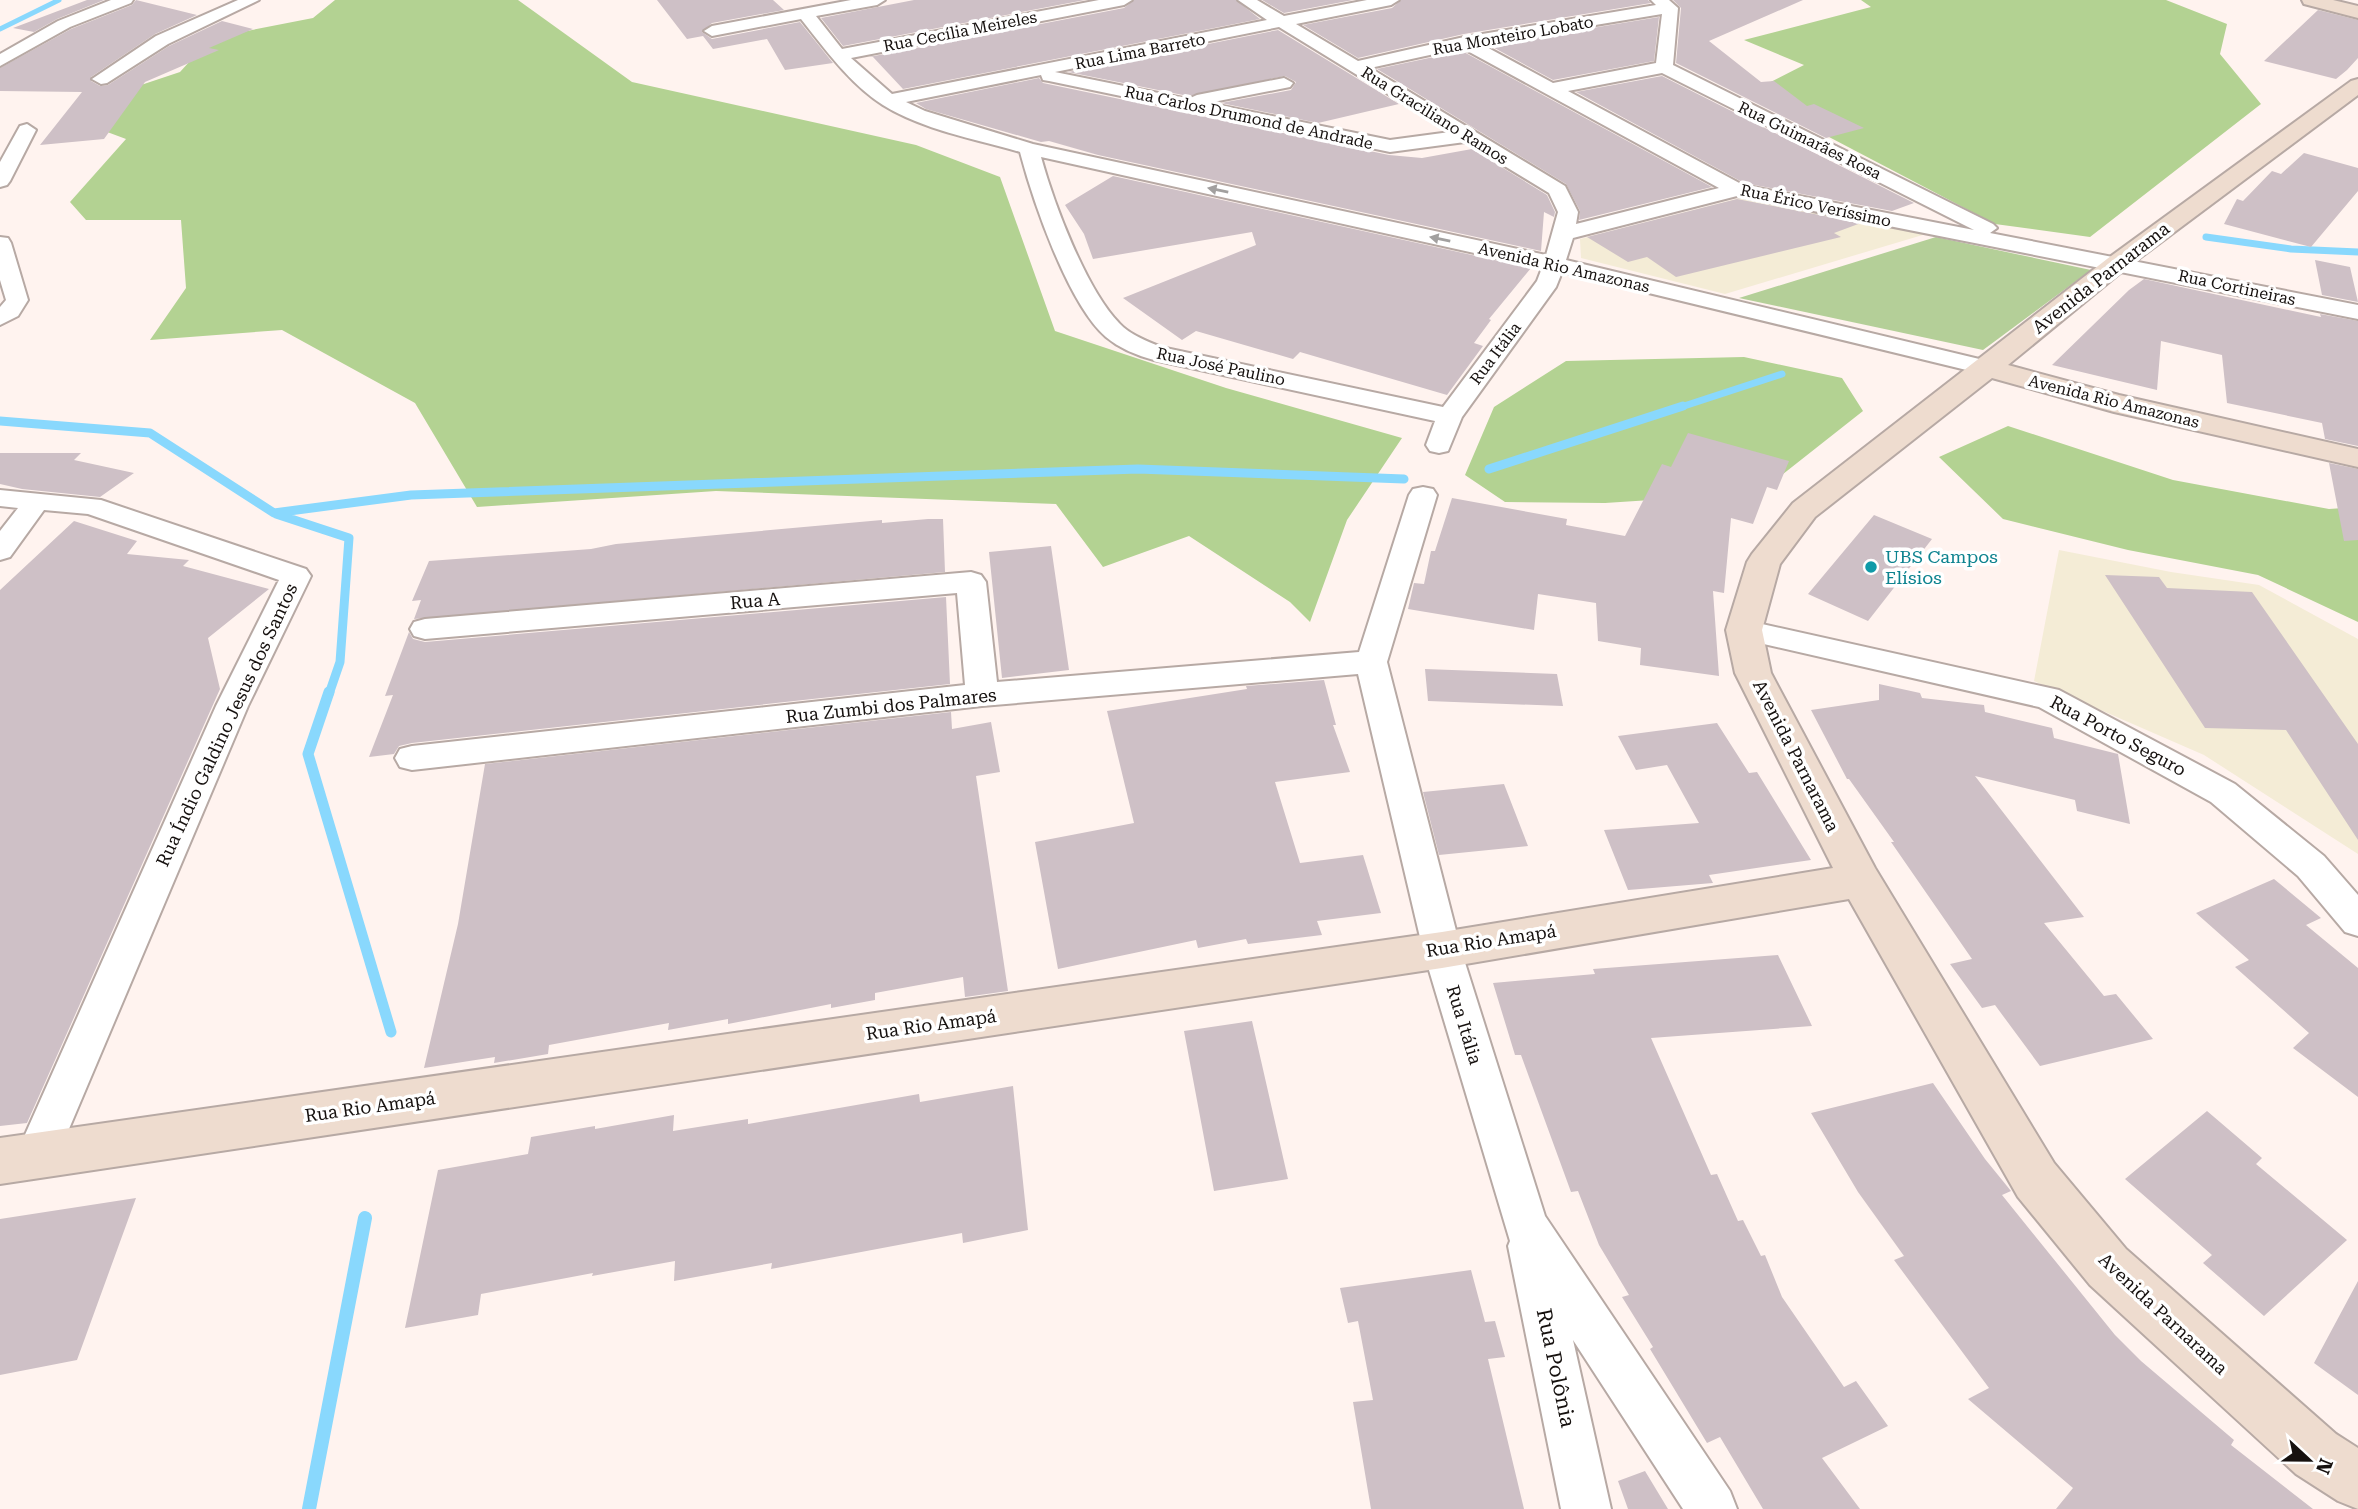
<svg xmlns="http://www.w3.org/2000/svg" width="2358" height="1509" font-family="'Roboto Serif',serif">
	<style>
		.education { fill: #f4ecd6 }
		.green { fill: #b4cf98 }
		.forest { fill: #b3d292 }
		.lines { fill: none; stroke-linecap: round; stroke-linejoin: round }
		.stream-far4 { stroke: #89d8fd; stroke-width: 5 }
		.stream-far3 { stroke: #89d8fd; stroke-width: 7 }
		.stream-far2 { stroke: #89d8fd; stroke-width: 9 }
		.stream-far1 { stroke: #89d8fd; stroke-width: 11 }
		.stream { stroke: #89d8fd; stroke-width: 14 }
		.building { fill: #cec0c6 }
		.street-casing { stroke: #b7a9a4; stroke-width: 4 }
		.secondary-casing { stroke: #b7a9a4; stroke-width: 4 }
		.street { fill: #fff; fill-rule: evenodd }
		.secondary { fill: #eedccf; fill-rule: evenodd }
		.oneway { fill: #a2a09f }
		.culture-dot { fill: #0f9aa8; stroke: #fff; stroke-width: 2.5 }
		.labels { text-anchor: middle; stroke-width: 7; stroke-linejoin: round; paint-order: stroke }
		.far-street-label { font-size: 16px; fill: #16110f; stroke: #fff }
		.street-label { font-size: 18px; fill: #16110f; stroke: #fff }
		.culture-label { font-size: 18px; fill: #0d838f; stroke: #fff; text-anchor: start }
		.near-street-label { font-size: 21px; fill: #16110f; stroke: #fff }
	</style>
	<rect width="100%" height="100%" fill="#fff3ef"/>
	<path class="education" d="M1744 197 1926 234 1725 294 1581 258 1580 239Z
		M2059 550 2171 572 2259 585 2358 639V854L2204 755 2034 681Z"/>
	<path class="green" d="M1936 237 2091 270 1983 350 1739 298Z"/>
	<path class="forest" d="M335 0H518L632 82 916 145 1000 177 1055 331 1226 388 1402 438 1347 520 1310 622 1290 602 1189 536 1103 567 1056 504 716 491 477 507 415 403 282 330 150 340 186 288 181 220H86L70 202 126 139 67 117 108 96 180 72 211 38 313 18Z
		M1861 0H2166L2227 24 2220 54 2261 104 2090 237 1995 224 1747 94 1804 65 1744 40 1871 7Z
		M1744 357 1842 378 1863 411 1759 493 1605 503 1505 502 1465 475 1494 407 1566 361Z
		M2008 426 2173 480 2329 509 2358 507V622L2258 575 2128 550 2003 519 1939 457Z"/>
	<g class="lines">
		<path class="stream-far4" d="M0 29 59 0"/>
		<path class="stream-far3" d="M2206 237 2291 249 2358 252
			M1678 408 1782 374"/>
		<path class="stream-far2" d="M0 421 150 433 274 513 411 495 1138 469 1404 479
			M1489 469 1683 406
			M276 514 349 538 340 662 329 694"/>
		<path class="stream-far1" d="M329 692 308 754 391 1032"/>
		<path class="stream" d="M309 1509 365 1218"/>
	</g>
	<path class="building" d="M87 0H104L57 19 34 32 13 28Z
		M136 0 197 15 155 34 91 77V81L100 86 108 85 169 46 222 21 253 29 209 48 219 50 145 82 104 139 40 145 82 92 0 91V68L71 29 132 5Z
		M657 0H773L784 10 712 23 702 32 712 39 800 22 833 63 785 70 767 39 713 49 703 36 687 39Z
		M914 0H1085L843 46 821 18Z
		M1134 0H1236L1260 19 903 89 873 57H869L1124 8Z
		M1262 0H1353L1284 13Z
		M1401 0H1648L1651 3 1464 34 1358 58 1303 25 1392 8Z
		M1673 0H1803L1709 41 1761 82 1774 81 1807 106 1814 104 1864 128 1826 138 1676 63 1681 8Z
		M2318 10 2358 20V58L2347 70 2336 79 2264 61Z
		M1659 17 1654 61 1553 80 1489 45Z
		M1278 30 1399 104 1318 123 1221 103 1291 90 1296 82 1285 76 1188 96 1068 72Z
		M1462 51 1712 187 1579 220 1580 211 1566 184 1377 69Z
		M1662 76 1914 203 1892 211 1744 183 1576 92Z
		M1039 78 1043 83 1389 155 1422 158 1472 149 1547 195 1555 212 1554 217 1544 212 1541 251 1098 155 1049 141 1041 142 926 109 916 103Z
		M2304 153 2358 168V191L2311 247 2224 224 2237 199 2243 201 2272 171 2281 174Z
		M1113 176 1531 268 1489 319 1491 320 1474 343 1483 346 1447 395 1300 352 1293 359 1196 331 1182 340 1123 298 1256 245 1252 232 1093 259 1084 234 1065 205Z
		M1737 199 1861 223 1834 233 1841 237 1676 277 1647 257 1628 262 1587 237Z
		M2315 260 2350 267 2358 302 2322 295Z
		M2144 279 2321 317 2320 314 2358 321V446L2325 439 2322 423 2227 403 2222 355 2161 341 2157 390 2052 365 2129 290Z
		M1688 433 1789 461 1777 490 1767 487 1753 524 1731 518 1724 593 1713 591 1719 676 1640 665 1641 648 1598 641 1596 603 1538 594 1534 630 1408 609 1414 583 1424 584 1431 551H1435L1452 498 1567 519 1566 525 1625 536 1662 464 1671 467Z
		M0 453H81L74 460 134 473 100 497 22 489 0 484Z
		M2329 463 2358 469V540L2344 541Z
		M1874 515 1932 539 1868 621 1808 594Z
		M928 519H943L945 572 414 619 421 600 412 601 429 561 591 549 616 544 882 520V523Z
		M74 521 137 541 127 554 189 560 183 566 269 589 208 638 220 689 27 1123 0 1126V590Z
		M1051 546 1069 670 1002 678 989 552Z
		M2105 575 2159 577 2167 588 2252 592 2358 744V840L2286 730 2205 728Z
		M946 597 950 684 412 743 399 746 394 754 369 757 393 695 385 696 409 632 413 639 425 642Z
		M1425 669 1557 674 1563 706 1428 701Z
		M1324 680 1336 725H1333L1350 772 1275 782 1300 863 1363 855 1381 913 1317 921 1322 935 1248 944 1246 939 1198 948 1196 940 1058 969 1035 842 1134 823 1107 711 1247 689 1246 686Z
		M1879 684 1920 693 1922 698 1984 705 1985 712 2052 728 2054 738 2118 754 2130 824 2077 811 2075 800 1975 776 2084 917 2044 923 2104 996 2116 994 2153 1039 2040 1066 1995 1005 1982 1008 1950 964 1972 959 1891 842H1894L1849 779H1847L1811 710 1879 700Z
		M951 712 952 729 991 722 1000 772 976 776 1008 991 965 997 963 977 875 993V1000L831 1008V1004L728 1024V1019L668 1030 669 1023 549 1045 548 1054 494 1063 495 1057 424 1068 458 924 485 764Z
		M1717 723 1749 773 1757 772 1811 860 1709 875 1713 883 1628 890 1604 830 1699 823 1667 765 1636 770 1618 736Z
		M1504 784 1528 846 1439 855 1423 792Z
		M2274 879 2321 918 2306 925 2358 968V1097L2293 1048 2309 1033 2235 967 2249 960 2196 913Z
		M1778 955 1812 1026 1651 1038 1711 1175 1717 1174 1738 1221 1743 1220 1761 1256 1765 1255 1782 1297 1844 1387 1856 1381 1888 1426 1822 1458 1860 1509H1763L1720 1437 1707 1443 1650 1349 1653 1347 1622 1297 1629 1295 1599 1245 1578 1191 1571 1192 1521 1055H1515L1493 983 1595 974 1593 969Z
		M1252 1021 1288 1179 1214 1191 1184 1031Z
		M1933 1083 1985 1159 2011 1191 2002 1195 2115 1335 2141 1361 2234 1440 2231 1445 2313 1509H2056L2073 1488 1968 1399 1989 1388 1894 1260 1904 1256 1858 1192 1811 1113Z
		M1013 1086 1028 1230 963 1243 962 1233 771 1269 772 1263 674 1281 675 1261 592 1276 593 1273 481 1294 478 1315 405 1328 438 1170 528 1154 531 1137 595 1126V1129L674 1115 673 1131 748 1119V1124L919 1094 920 1102Z
		M2207 1111 2262 1158 2256 1164 2347 1240 2264 1316 2203 1263 2212 1255 2125 1179Z
		M136 1198 77 1360 0 1375V1219Z
		M1471 1270 1485 1322 1495 1321 1505 1357 1488 1359 1524 1509H1371L1353 1402 1373 1400 1358 1321 1348 1323 1340 1288Z
		M2358 1281V1395L2314 1363Z
		M1645 1471 1668 1509H1628L1618 1481Z"/>
	<g class="lines">
		<defs>
			<path id="street" d="M111 0H133L131 3 70 27 0 66V54L58 21Z
				M238 0H259L168 44 107 83 101 84 92 79 156 36Z
				M851 0H885L877 5 816 16 842 49 1099 0H1132L1124 5 851 58 892 94 1267 20 1238 0H1257L1284 16 1367 0H1399L1391 5 1296 24 1358 61 1464 37 1656 5 1651 0H1669L1678 8 1673 65 1993 224 1997 228 1990 233 2358 305V319L1737 196 1573 238 1566 260 1996 363 1999 368 1996 373 1987 375 1562 272 1556 287 1462 417 1448 451 1439 453 1430 451 1426 445 1435 421 1154 360C1138 356 1119 348 1106 337 1068 304 1033 201 1020 152 976 139 923 130 883 105 851 85 824 48 801 19L712 36 704 31 712 26ZM1662 14 1656 63 1553 83 1481 44ZM1279 27 1450 132 1390 140 1208 103 1290 87 1293 83 1284 78 1197 95 1188 99 1055 72ZM1462 48 1719 188 1576 224 1578 212 1565 186 1370 68ZM1662 73 1974 230 1743 185 1568 91ZM1041 75 1043 80 1049 81 1390 152 1465 142 1549 193 1558 212 1546 255 1033 144 925 111 906 102ZM1041 157 1542 268 1537 281 1443 407 1161 347C1147 341 1130 335 1119 323 1086 289 1054 204 1041 157Z
				M27 124 36 130 10 181 7 185 0 187V162L20 126Z
				M0 237 8 238 11 243 28 300 18 316 0 325V307L6 300 0 280Z
				M1423 487 1433 489 1437 495 1387 662 1461 950 1545 1216 1730 1491 1737 1509H1683L1573 1340 1611 1509H1561L1508 1246 1510 1241 1423 950 1358 674 982 706 412 770 400 767 395 758 400 749 412 746 965 685 957 593 425 639 414 636 410 629 414 622 425 619 971 572 981 575 986 582 997 682 1359 652 1409 495 1413 489Z
				M0 490 101 500 306 569 311 576 248 706 52 1169 37 1175 22 1169 16 1155 216 706 279 580 88 514 44 510 10 557 0 560V531L18 508 0 506Z
				M1744 620 2059 690 2235 784 2324 856 2358 895V936L2345 932 2298 876 2211 802 2039 707 1733 637 1729 630 1733 623Z"/>
			<path id="secondary" d="M2302 0H2333L2358 6V18L2304 4Z
				M2358 79V95L2125 269 2008 365 2119 395 2358 449V467L2114 412 1992 378 1815 517 1780 564 1762 630 1771 673 1875 868 2054 1163 2126 1249 2336 1434 2358 1448V1509L2338 1501 2296 1474 2090 1285 2018 1197 1849 899 1442 968 0 1184V1138L1442 932 1833 868 1735 673 1726 630 1747 562 1752 554 1793 503 2107 259 2351 81Z"/>
		</defs>
		<use href="#street" class="street-casing"/>
		<use href="#secondary" class="secondary-casing"/>
		<use href="#street" class="street"/>
		<use href="#secondary" class="secondary"/>
	</g>
	<defs><path id="oneway-solid" d="M-6-.8H1V-3.2L6.5 0L1 3.2V.8H-6Z" transform="scale(1.75)"/></defs>
	<g class="oneway">
		<use href="#oneway-solid" transform="translate(1218 190) rotate(-168)"/>
		<use href="#oneway-solid" transform="translate(1440 239) rotate(-168)"/>
	</g>
	<circle class="culture-dot" cx="1871" cy="567" r="7"/>
	<g class="labels">
		<g class="far-street-label">
			<text transform="translate(960 31) rotate(-11)" y="6">Rua Cecília Meireles</text>
			<text transform="translate(1513 35) rotate(-10)" y="6">Rua Monteiro Lobato</text>
			<text transform="translate(1140 51) rotate(-11)" y="6">Rua Lima Barreto</text>
			<text transform="translate(1435 115) rotate(32)" y="6">Rua Graciliano Ramos</text>
			<text transform="translate(1249 117) rotate(12)" y="6">Rua Carlos Drumond de Andrade</text>
			<text transform="translate(1810 140) rotate(26)" y="6">Rua Guimarães Rosa</text>
			<text transform="translate(1816 205) rotate(12)" y="6">Rua Érico Veríssimo</text>
			<text transform="translate(1564 267) rotate(13)" y="6">Avenida Rio Amazonas</text>
			<text transform="translate(2237 287) rotate(12)" y="6">Rua Cortineiras</text>
			<text transform="translate(1495 353) rotate(-53)" y="6">Rua Itália</text>
			<text transform="translate(1221 366) rotate(12)" y="6">Rua José Paulino</text>
			<text transform="translate(2114 401) rotate(14)" y="6">Avenida Rio Amazonas</text>
		</g>
		<g class="street-label">
			<text transform="translate(2101 278) rotate(-38)" y="6">Avenida Parnarama</text>
			<text transform="translate(755 601) rotate(-5)" y="6">Rua A</text>
			<text transform="translate(891 706) rotate(-6)" y="6">Rua Zumbi dos Palmares</text>
			<text transform="translate(227 725) rotate(-65)" y="6">Rua Índio Galdino Jesus dos Santos</text>
			<text transform="translate(2118 736) rotate(28)" y="6">Rua Porto Seguro</text>
			<text transform="translate(1796 756) rotate(63)" y="6">Avenida Parnarama</text>
			<text transform="translate(1491 941) rotate(-9)" y="6">Rua Rio Amapá</text>
			<text transform="translate(931 1025) rotate(-8)" y="6">Rua Rio Amapá</text>
			<text transform="translate(1464 1025) rotate(73)" y="6">Rua Itália</text>
			<text transform="translate(370 1107) rotate(-8)" y="6">Rua Rio Amapá</text>
			<text transform="translate(2163 1314) rotate(43)" y="6">Avenida Parnarama</text>
		</g>
		<g class="culture-label">
			<text x="1885" y="563">UBS Campos<tspan x="1885" dy="21">Elísios</tspan></text>
		</g>
		<g class="near-street-label">
			<text transform="translate(1556 1368) rotate(78)" y="7">Rua Polônia</text>
		</g>
	</g>
	<g transform="translate(2309 1460) rotate(112)" stroke="#ffffff" stroke-width="5" paint-order="stroke">
	<path d="M0-5L12 26L0 18L-12 26Z" fill="#16110f"/>
	<text y="-10" font-size="19" font-weight="bold" text-anchor="middle" fill="#16110f">N</text>
	</g>
</svg>
